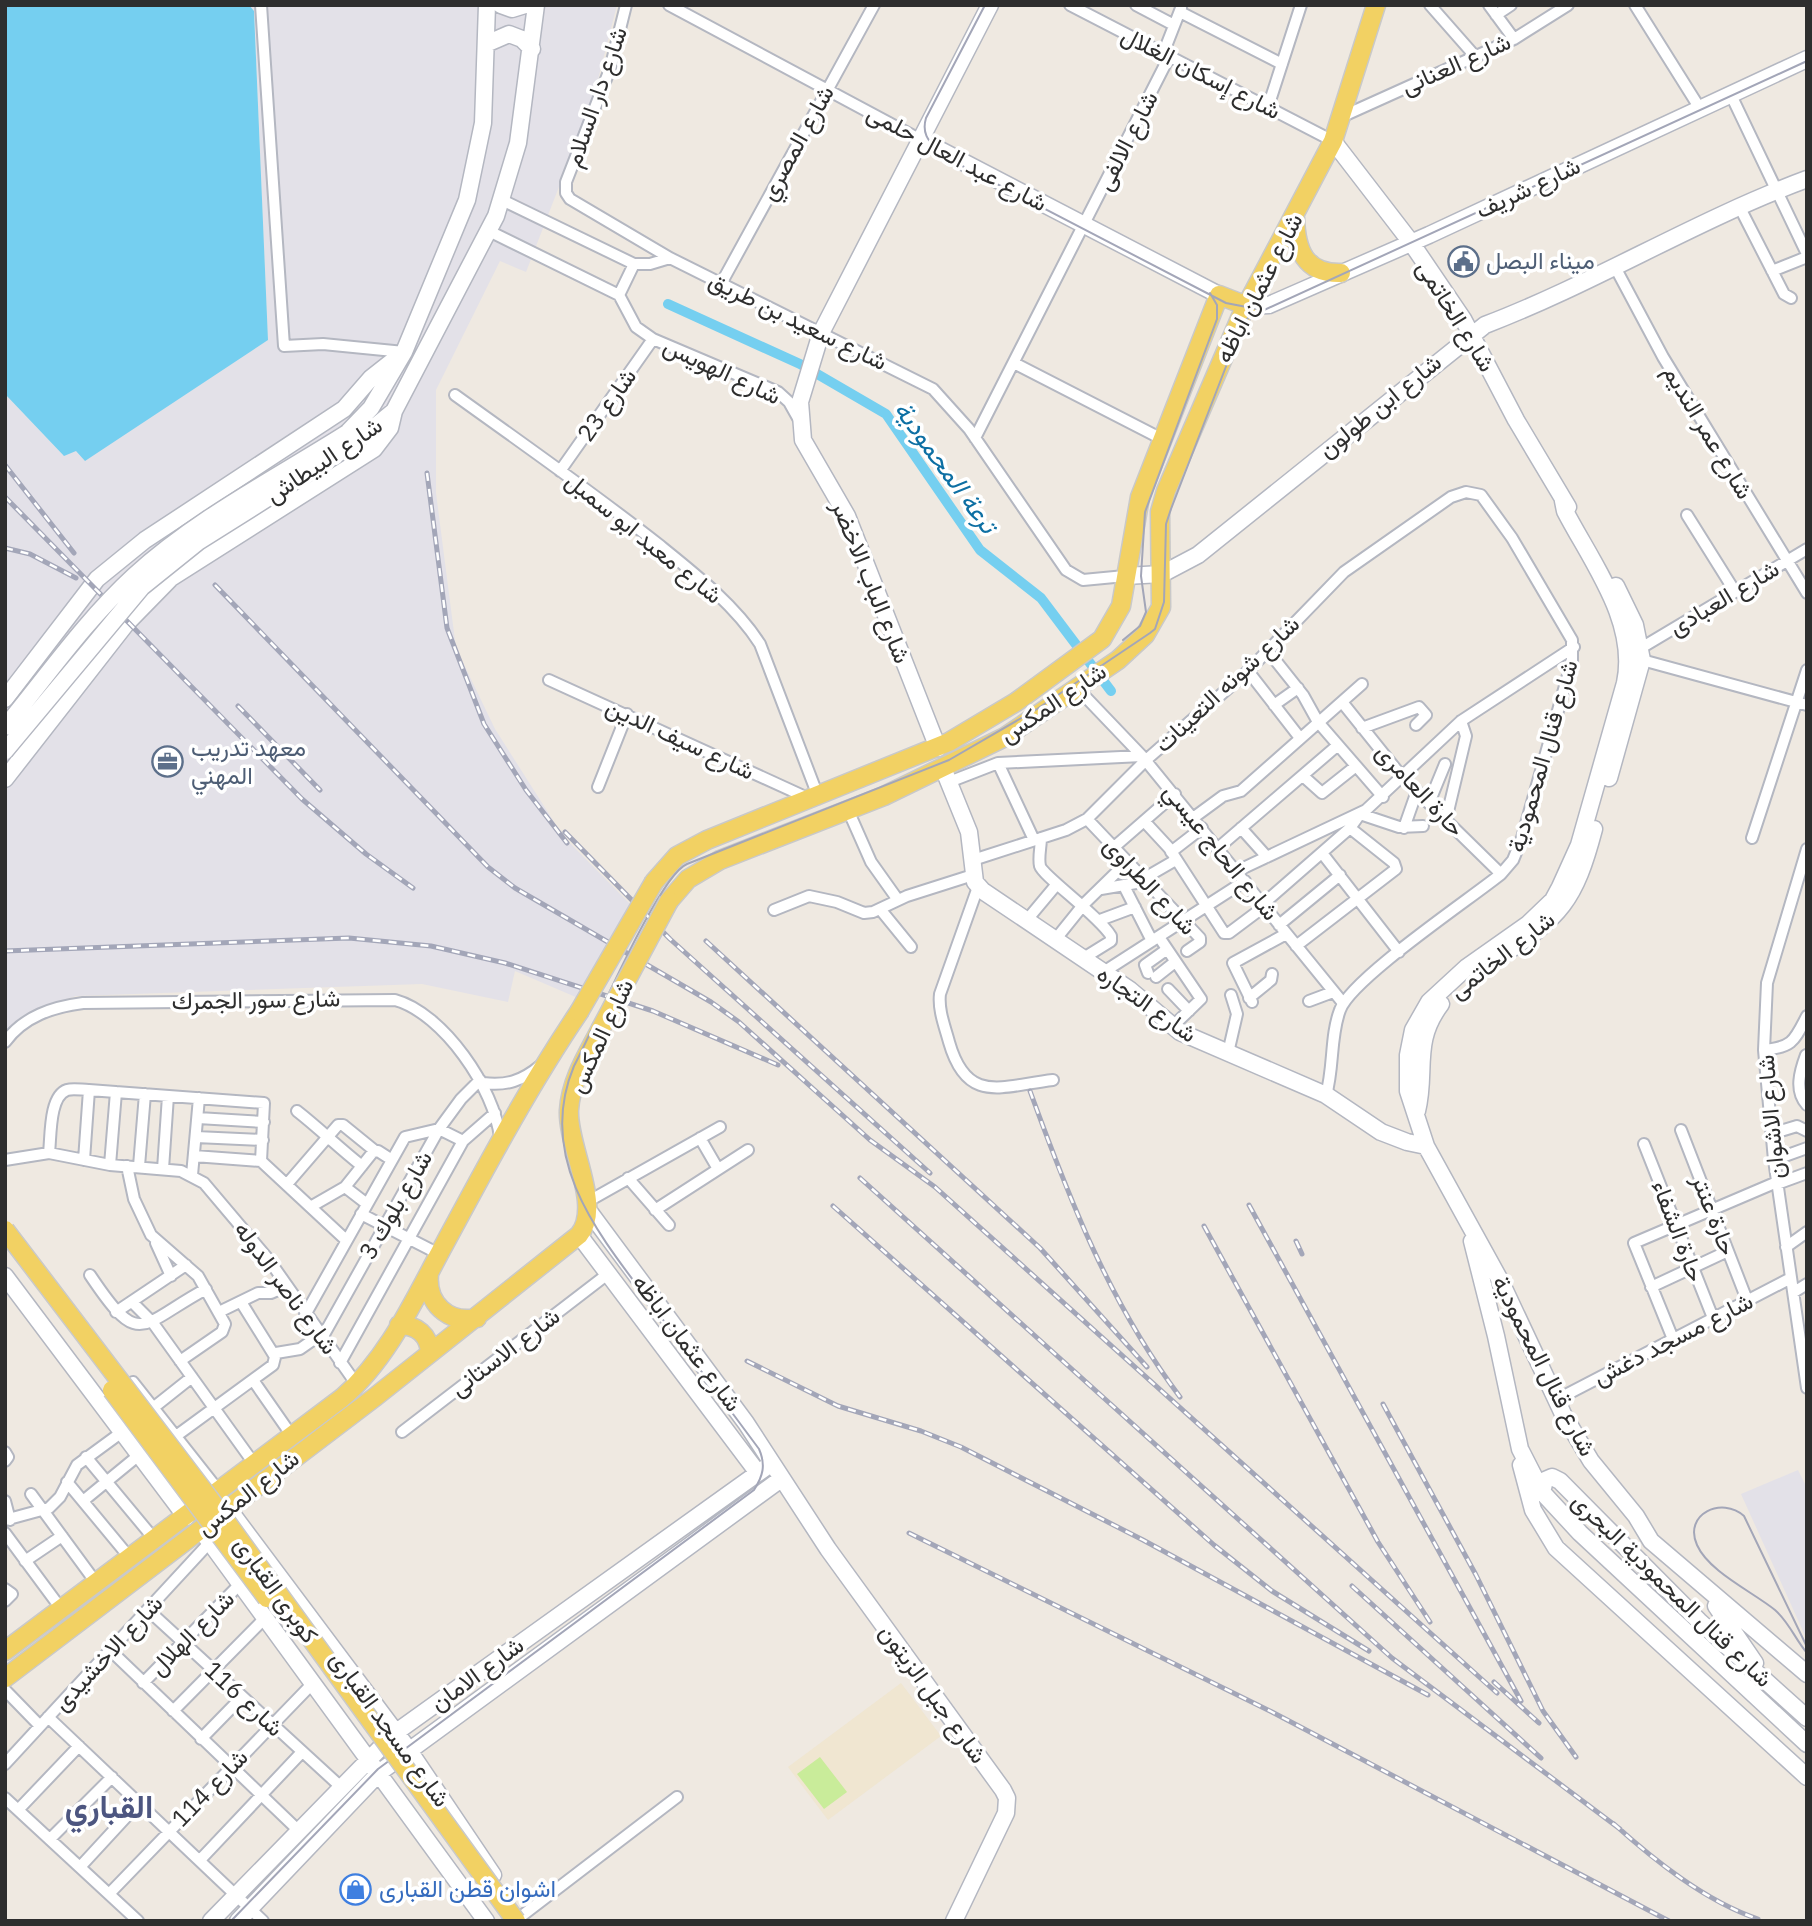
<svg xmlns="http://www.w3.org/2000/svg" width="1812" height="1926" font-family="'IBM Plex Sans',Vazirmatn,sans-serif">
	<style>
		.industrial { fill: #e3e1e8 }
		.education { fill: #f0e6d1 }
		.pitch { fill: #c9ec9a }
		.water { fill: #75cff0 }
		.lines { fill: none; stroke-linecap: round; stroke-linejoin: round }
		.canal { stroke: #75cff0; stroke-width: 10 }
		.street-casing { stroke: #b4b7c1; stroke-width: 14 }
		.secondary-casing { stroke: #b4b7c1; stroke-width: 19 }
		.primary-casing { stroke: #c9c9c9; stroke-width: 21 }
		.street { stroke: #fff; stroke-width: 10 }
		.secondary { stroke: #fff; stroke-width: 16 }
		.primary { stroke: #f2d163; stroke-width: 18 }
		.tram { stroke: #a3a6b8; stroke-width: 2 }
		.rail-casing { stroke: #a3a6b8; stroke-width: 5 }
		.rail { stroke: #fff; stroke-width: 2.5; stroke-dasharray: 8; stroke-linecap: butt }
		.secondary-bridge-casing { stroke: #b4b7c1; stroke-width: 19; stroke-linecap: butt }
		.primary-bridge-casing { stroke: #c9c9c9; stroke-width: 21; stroke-linecap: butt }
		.secondary-bridge { stroke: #fff; stroke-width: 16 }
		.primary-bridge { stroke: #f2d163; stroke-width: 18 }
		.labels { text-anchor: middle; stroke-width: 7; stroke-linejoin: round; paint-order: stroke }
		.street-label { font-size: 24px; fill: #2e2e2e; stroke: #fff }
		.service-label { font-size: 24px; fill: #4e5e75; stroke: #fff; text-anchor: start }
		.shop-label { font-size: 24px; fill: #366cbe; stroke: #fff; text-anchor: start }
		.water-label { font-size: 26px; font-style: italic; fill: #0d6fa3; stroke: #fff }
		.district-label { font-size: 32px; font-weight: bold; fill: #4d5680; stroke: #fff }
	</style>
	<rect width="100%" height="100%" fill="#efe9e1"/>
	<path class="industrial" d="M249 5H617L593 99 526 272 500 261 436 390V493L456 648 495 729 563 836 630 904 578 998 515 971 508 1002 422 984 76 996 39 1008 5 1038V394L63 455 268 340 254 11Z
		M1798 1470 1807 1488V1640L1741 1494Z"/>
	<path class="education" d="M901 1683 941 1736 828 1820 788 1767Z"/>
	<path class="pitch" d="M820 1757 847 1792 824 1809 797 1774Z"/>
	<path class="water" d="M5 5H249L254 11 268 340 85 461 76 451 64 456 5 394Z"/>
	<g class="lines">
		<path class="canal" d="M668 304 800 364 886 414 980 550 1041 598 1111 691"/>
		<defs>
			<path id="street" d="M261 5 284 346 323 344 404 352
				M626 5 610 69 566 182V193L570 199 670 258 933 389 969 429 1066 570 1083 580 1125 576
				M669 5 919 139
				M1070 5 1333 141
				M1136 5 1174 25
				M1430 5 1474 55
				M1489 5 1514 39
				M1635 5 1699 107
				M1180 12 1282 64
				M1496 15 1511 5
				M1163 54 1181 8
				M1730 93 1807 254
				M1268 107 1301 5
				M1341 117 1514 39 1568 5
				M502 200 634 264H650L670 258
				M1739 206 1784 294 1791 298
				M489 231 619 295 636 327 653 339 778 392 789 402 798 418
				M1615 267 1663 357 1807 593
				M1772 271 1807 257
				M722 282 874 5
				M619 295 634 264
				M1014 363 1162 439
				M455 395C523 444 592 492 658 544 694 573 735 605 760 644L818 796
				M975 438 1169 57
				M560 471 653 339
				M1687 515 1734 590
				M1641 648 1807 549
				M1268 651 1303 695 1318 722 1383 797
				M1642 660 1807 705
				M1248 671 1300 738
				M549 680 810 799
				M1077 688 1142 756
				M1342 702 1403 778 1501 874
				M1274 705 1298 688
				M1362 728 1419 707 1426 715 1416 725
				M998 763 1034 840
				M1303 776 1322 793 1356 766
				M949 782 998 763 1142 756 1343 1003
				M598 787 627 714
				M1429 803 1445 764
				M848 810 871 862 898 900
				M1193 818 1223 796 1241 791 1362 684
				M1087 819 1200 938V942L1187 951
				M1446 820 1466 736 1461 721
				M1144 821 1169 848 1224 933H1229L1265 906
				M1241 828 1267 857
				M1404 828 1417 791
				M1041 838C1041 846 1038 858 1040 866 1043 876 1099 916 1111 936V941L1082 959
				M1752 838 1807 670
				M1113 848 1175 794
				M1218 848 1338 745
				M1807 849 1767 983 1764 1050 1774 1160 1807 1388
				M1171 852 1202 828
				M1322 853 1399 952
				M973 860 1066 830 1087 819 1146 760 1248 671 1344 572 1451 497 1466 492 1481 495 1512 538 1572 640V661L1522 838 1513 860 1501 874C1470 899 1351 979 1340 1010 1330 1036 1334 1068 1326 1095
				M1237 871 1366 810 1461 721 1574 647
				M1124 886 1152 941
				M978 887 940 994C938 1010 945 1027 949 1042 967 1105 1001 1086 1053 1080
				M1101 889 1136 883 1174 861
				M1263 904 1350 828 1360 814 1399 827 1423 826
				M880 909 911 947
				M774 910 809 896 837 902 864 913 873 912 907 896 973 875
				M1100 920 1135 907
				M1026 921 1057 884
				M1279 925 1340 875
				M1159 937 1201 999 1172 1027
				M1055 940 1084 904 1127 862
				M1296 946 1396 869 1394 863 1350 828
				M1102 973 1245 881
				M1148 973 1145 965 1166 950
				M1156 977 1175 962
				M1168 989 1189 1011
				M1249 998 1271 980 1272 974
				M1309 1001 1333 992
				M1252 1002 1233 963 1286 934
				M5 1042C24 1016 53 1007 83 1003L395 1000C443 1013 495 1089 500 1138
				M1764 1050C1793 1047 1794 1041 1807 1016
				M1228 1053 1237 1014 1231 995
				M1806 1055C1800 1071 1794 1091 1807 1105
				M483 1083C506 1086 522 1081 540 1066
				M297 1111C320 1129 339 1148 362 1166
				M198 1118 264 1122
				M1681 1130 1747 1300
				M1771 1134 1797 1126 1807 1131
				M196 1137 263 1140
				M700 1138 718 1169
				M1644 1144 1713 1318
				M49 1153C51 1137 49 1096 67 1090 73 1088 82 1090 89 1090L264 1103 261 1161
				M194 1156 261 1161 346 1240
				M5 1160 49 1153 110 1165 181 1171 204 1183 269 1260 357 1385
				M84 1160 89 1090
				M1774 1160 1807 1148
				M110 1165 116 1092
				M127 1166 134 1199 151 1235 198 1276 225 1324 222 1332 180 1361
				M139 1166 145 1094
				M163 1169 168 1096
				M192 1175 199 1098
				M628 1178 669 1225
				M288 1183 338 1125H343L375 1151
				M1777 1184 1807 1173
				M345 1187 367 1204
				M587 1202 720 1127
				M312 1206 345 1187 373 1152 378 1151 392 1160
				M655 1210 748 1150
				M361 1214 439 1254
				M156 1243 171 1276
				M1786 1247 1807 1232
				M90 1275C141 1351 139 1325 206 1289
				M1651 1287 1728 1251
				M1794 1292 1807 1284
				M132 1302 153 1323 255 1465
				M241 1302 274 1355
				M116 1312 186 1265
				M219 1312 258 1293H271L287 1286
				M305 1315 405 1137 439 1129 463 1141
				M322 1338 439 1129 461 1099 480 1080
				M1673 1339 1634 1243 1777 1182
				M340 1363 463 1141 495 1113
				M253 1380 292 1436
				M133 1382 219 1491
				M1556 1400 1791 1278
				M153 1408 192 1377
				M402 1432 609 1273
				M176 1436 273 1365 276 1353 300 1349 320 1335
				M5 1452 8 1457 5 1461
				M86 1457 155 1540
				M67 1482 130 1558
				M31 1494 97 1584
				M5 1501 10 1520
				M83 1501 139 1455
				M5 1520 49 1508 60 1497 77 1465 122 1432
				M5 1533 62 1610
				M25 1561 62 1536
				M5 1589 12 1594 5 1601
				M148 1610 341 1787
				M110 1650 299 1831
				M143 1683 240 1584
				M5 1690 40 1726
				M173 1711 265 1618
				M48 1717 263 1921
				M201 1739 242 1697
				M5 1764 210 1542
				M5 1798 138 1921
				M18 1810 79 1746
				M50 1839 112 1777
				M200 1860 302 1752
				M80 1867 139 1803
				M109 1894 312 1684
				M515 1921 677 1797"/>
			<path id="secondary" d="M501 5 512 9 525 5
				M486 44 509 34 522 39 532 49
				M919 139 1219 295
				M1333 141 1410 241 1463 319 1516 420 1568 507
				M1247 306 1269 305 1429 235 1807 59
				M347 433 371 408 404 352 467 200 483 123 487 5
				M355 443 394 411 496 216 518 143 536 5
				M1563 501 1565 511C1592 563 1638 622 1625 683L1579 845 1560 887 1553 900 1528 924 1467 967 1429 1002 1413 1030 1408 1055V1091L1426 1146 1501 1282 1563 1414 1591 1461 1636 1516 1651 1541 1807 1674
				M1125 576 1162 574 1198 555 1485 325C1595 283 1696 220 1807 179
				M5 699 97 579 145 540 344 409 371 378 404 352
				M938 748 847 516 803 440 800 402 821 333 990 5
				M943 768 969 832 975 882 983 891 1130 990 1180 1032 1326 1095 1381 1132 1407 1142 1426 1146
				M1609 778 1642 660 1635 625 1616 586
				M5 779 126 624 171 578 374 449 390 428 394 411
				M1499 957C1561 917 1575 901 1594 829
				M1417 1111C1427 1071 1412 1042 1441 1004
				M588 1210 746 1423 828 1549 1003 1790 1007 1798 1006 1813 954 1921
				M579 1235 758 1473
				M1472 1241 1496 1336 1520 1449 1542 1492 1580 1533 1807 1744
				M5 1276 186 1517
				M1521 1465 1533 1510 1556 1548 1807 1777
				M1542 1492 1545 1480 1552 1477 1560 1481 1699 1621 1807 1718
				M227 1507 406 1746 493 1875
				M201 1530 486 1921
				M1716 1606 1755 1663
				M211 1921 395 1733 772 1463
				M238 1921 380 1772 781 1479"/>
			<path id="primary" d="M1295 218C1296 250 1305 274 1341 273
				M654 882 677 856 707 840 949 742 1016 702 1102 639 1121 606 1140 497 1219 295 1247 306
				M669 901 688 879 720 860 884 796 1005 737 1118 660 1145 635 1161 607 1160 512 1166 491 1242 314 1333 141 1376 5
				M429 1274C426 1303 448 1324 477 1318
				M399 1325C417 1325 429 1335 430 1353
				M5 1651 342 1398C389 1358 416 1296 445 1243 487 1165 529 1086 579 1012
				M5 1678 375 1397 579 1235C603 1206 567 1146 569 1110 571 1080 587 1055 600 1030"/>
		</defs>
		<use href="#street" class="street-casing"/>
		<use href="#secondary" class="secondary-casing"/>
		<use href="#primary" class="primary-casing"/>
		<use href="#street" class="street"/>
		<use href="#secondary" class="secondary"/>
		<use href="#primary" class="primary"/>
		<path class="tram" d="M985 5 926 118C921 135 930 142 941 155L1226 303 1262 310
			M1123 640 1140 626 1146 612 1141 576 1145 512 1217 319V305L1210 293
			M1807 1647 1744 1516C1722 1496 1683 1514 1697 1545 1709 1572 1753 1592 1775 1610 1789 1622 1795 1639 1807 1653
			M231 1921 378 1769 754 1490C763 1476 766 1465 759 1449 726 1405 694 1361 661 1317 606 1243 533 1164 574 1066 594 1029 658 876 687 864L949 760 1037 709 1150 633 1155 629 1164 602 1166 524 1171 509 1242 325 1249 317 1807 61"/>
		<defs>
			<path id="rail" d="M5 465 74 553
				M427 473 447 628 484 724 526 790 567 843
				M5 497 302 799 366 854 413 888
				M5 548 30 554 76 578
				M215 585 488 867 515 888 711 1002 739 1022 870 1140 935 1187 1497 1693
				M238 706 320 790
				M565 832 670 939 930 1173
				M706 941 1040 1248 1147 1367
				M5 951 349 938 431 946 505 963 653 1011 778 1065
				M1030 1091C1070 1201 1109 1302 1180 1397
				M860 1178 1392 1658 1620 1829
				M1249 1205 1521 1701
				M833 1206 1214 1545 1272 1591 1369 1651
				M1204 1226 1378 1542 1430 1622
				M1296 1241 1302 1254
				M747 1361 838 1406 921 1431 961 1447 1143 1540 1428 1695
				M1383 1404 1476 1575 1543 1711 1576 1757
				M909 1533 1272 1712 1669 1921
				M1352 1586 1541 1758
				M1494 1682 1539 1723
				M1614 1824C1654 1860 1705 1901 1758 1919"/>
		</defs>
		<use href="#rail" class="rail-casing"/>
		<use href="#rail" class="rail"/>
		<defs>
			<path id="secondary-bridge" d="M5 727C47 676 86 620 134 576 196 519 276 478 347 433
				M5 751 142 587 198 542 355 443"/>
			<path id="primary-bridge" d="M579 1012 654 882
				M600 1030 669 901
				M5 1230 209 1498 516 1921
				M112 1390 267 1598"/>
		</defs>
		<use href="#secondary-bridge" class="secondary-bridge-casing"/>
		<use href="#primary-bridge" class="primary-bridge-casing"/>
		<use href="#secondary-bridge" class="secondary-bridge"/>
		<use href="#primary-bridge" class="primary-bridge"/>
	</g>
	<defs>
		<symbol id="civic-ring" viewBox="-11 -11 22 22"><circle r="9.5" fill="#fff" stroke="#5c6f8a" stroke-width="1.5"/><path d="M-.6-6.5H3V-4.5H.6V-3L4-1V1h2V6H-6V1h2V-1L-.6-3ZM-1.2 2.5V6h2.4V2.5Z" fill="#5c6f8a"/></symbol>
		<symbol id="office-ring" viewBox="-11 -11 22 22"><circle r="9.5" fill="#fff" stroke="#5c6f8a" stroke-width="1.5"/><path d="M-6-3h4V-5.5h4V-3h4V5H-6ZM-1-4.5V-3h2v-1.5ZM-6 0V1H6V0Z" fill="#5c6f8a"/></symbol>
		<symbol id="shop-ring" viewBox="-11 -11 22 22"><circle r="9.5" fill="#fff" stroke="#3f7fe0" stroke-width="1.5"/><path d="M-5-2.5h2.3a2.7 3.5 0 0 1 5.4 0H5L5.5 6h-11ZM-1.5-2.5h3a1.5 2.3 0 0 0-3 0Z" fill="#3f7fe0"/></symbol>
	</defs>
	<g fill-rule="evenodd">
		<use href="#civic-ring" x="1446" y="244" width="35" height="35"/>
		<use href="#office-ring" x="150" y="744" width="35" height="35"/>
		<use href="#shop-ring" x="338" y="1872" width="35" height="35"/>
	</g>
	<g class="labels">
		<g class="street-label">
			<text transform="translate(1456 64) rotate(-24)" y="8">شارع العنانى</text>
			<text transform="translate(1201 73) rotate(27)" y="8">شارع إسكان الغلال</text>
			<text transform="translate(596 97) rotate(-71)" y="8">شارع دار السلام</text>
			<text transform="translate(1127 141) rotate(-63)" y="8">شارع الالفى</text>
			<text transform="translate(797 143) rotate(-61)" y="8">شارع المصري</text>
			<text transform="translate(957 158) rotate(28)" y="8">شارع عبد العال حلمى</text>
			<text transform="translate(1528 188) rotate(-25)" y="8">شارع شريف</text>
			<text transform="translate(1259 288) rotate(-63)" y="8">شارع عثمان اباظه</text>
			<text transform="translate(1456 316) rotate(58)" y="8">شارع الخاتمى</text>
			<text transform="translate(798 321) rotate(26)" y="8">شارع سعيد بن طريق</text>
			<text transform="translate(722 371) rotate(25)" y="8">شارع الهويس</text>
			<text transform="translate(607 405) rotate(-55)" y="8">شارع 23</text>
			<text transform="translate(1380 406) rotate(-39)" y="8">شارع ابن طولون</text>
			<text transform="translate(1708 432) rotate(59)" y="8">شارع عمر النديم</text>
			<text transform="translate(324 460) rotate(-34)" y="8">شارع البيطاش</text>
			<text transform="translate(644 538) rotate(39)" y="8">شارع معبد ابو سمبل</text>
			<text transform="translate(871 582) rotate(68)" y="8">شارع الباب الاخضر</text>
			<text transform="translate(1724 598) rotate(-31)" y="8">شارع العبادى</text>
			<text transform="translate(1227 684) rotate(-43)" y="8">شارع شونه التعينات</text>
			<text transform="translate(1053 703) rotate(-34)" y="8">شارع المكس</text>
			<text transform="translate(680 739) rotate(25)" y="8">شارع سيف الدين</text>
			<text transform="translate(1543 756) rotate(-74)" y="8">شارع قنال المحمودية</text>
			<text transform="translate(1420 790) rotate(47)" y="8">حارة العامرى</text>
			<text transform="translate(1221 852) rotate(51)" y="8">شارع الحاج عيسي</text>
			<text transform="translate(1150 886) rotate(47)" y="8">شارع الطراوى</text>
			<text transform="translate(1502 955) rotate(-38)" y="8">شارع الخاتمى</text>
			<text transform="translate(256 1000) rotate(-1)" y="8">شارع سور الجمرك</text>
			<text transform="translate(1147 1004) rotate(35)" y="8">شارع التجاره</text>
			<text transform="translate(601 1036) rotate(-65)" y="8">شارع المكس</text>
			<text transform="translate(1771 1117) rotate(-95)" y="8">شارع الاشوان</text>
			<text transform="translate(396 1205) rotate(-60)" y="8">شارع بلوك 3</text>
			<text transform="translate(1714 1215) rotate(69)" y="8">حارة عنتر</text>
			<text transform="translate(1678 1231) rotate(69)" y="8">حارة الشفاء</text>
			<text transform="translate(286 1288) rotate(54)" y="8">شارع ناصر الدوله</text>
			<text transform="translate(1673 1339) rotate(-27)" y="8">شارع مسجد دغش</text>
			<text transform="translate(687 1343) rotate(53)" y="8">شارع عثمان اباظه</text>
			<text transform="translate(505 1352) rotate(-37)" y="8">شارع الاستانى</text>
			<text transform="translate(1544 1366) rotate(63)" y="8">شارع قنال المحمودية</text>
			<text transform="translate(248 1493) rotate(-38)" y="8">شارع المكس</text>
			<text transform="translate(276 1590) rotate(54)" y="8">كوبرى القبارى</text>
			<text transform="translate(1672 1590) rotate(44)" y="8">شارع قنال المحمودية البحرى</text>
			<text transform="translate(192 1633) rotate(-45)" y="8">شارع الهلال</text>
			<text transform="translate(108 1653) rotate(-47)" y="8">شارع الاخشيدى</text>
			<text transform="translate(477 1674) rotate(-36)" y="8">شارع الامان</text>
			<text transform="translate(933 1694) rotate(54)" y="8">شارع جبل الزيتون</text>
			<text transform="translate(244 1699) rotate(43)" y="8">شارع 116</text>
			<text transform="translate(390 1729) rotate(54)" y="8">شارع مسجد القبارى</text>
			<text transform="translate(210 1788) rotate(-46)" y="8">شارع 114</text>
		</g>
		<g class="service-label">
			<text x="1486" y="269">ميناء البصل</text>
			<text x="191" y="756">معهد تدريب<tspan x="191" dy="28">المهني</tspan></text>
		</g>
		<g class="shop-label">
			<text x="379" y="1897">اشوان قطن القبارى</text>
		</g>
		<g class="water-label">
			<text transform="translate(946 467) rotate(54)" y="9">ترعة المحمودية</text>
		</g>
		<g class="district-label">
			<text x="109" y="1818">القباري</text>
		</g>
	</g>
	<rect width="1812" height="1926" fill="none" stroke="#2e2e2e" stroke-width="14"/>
</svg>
